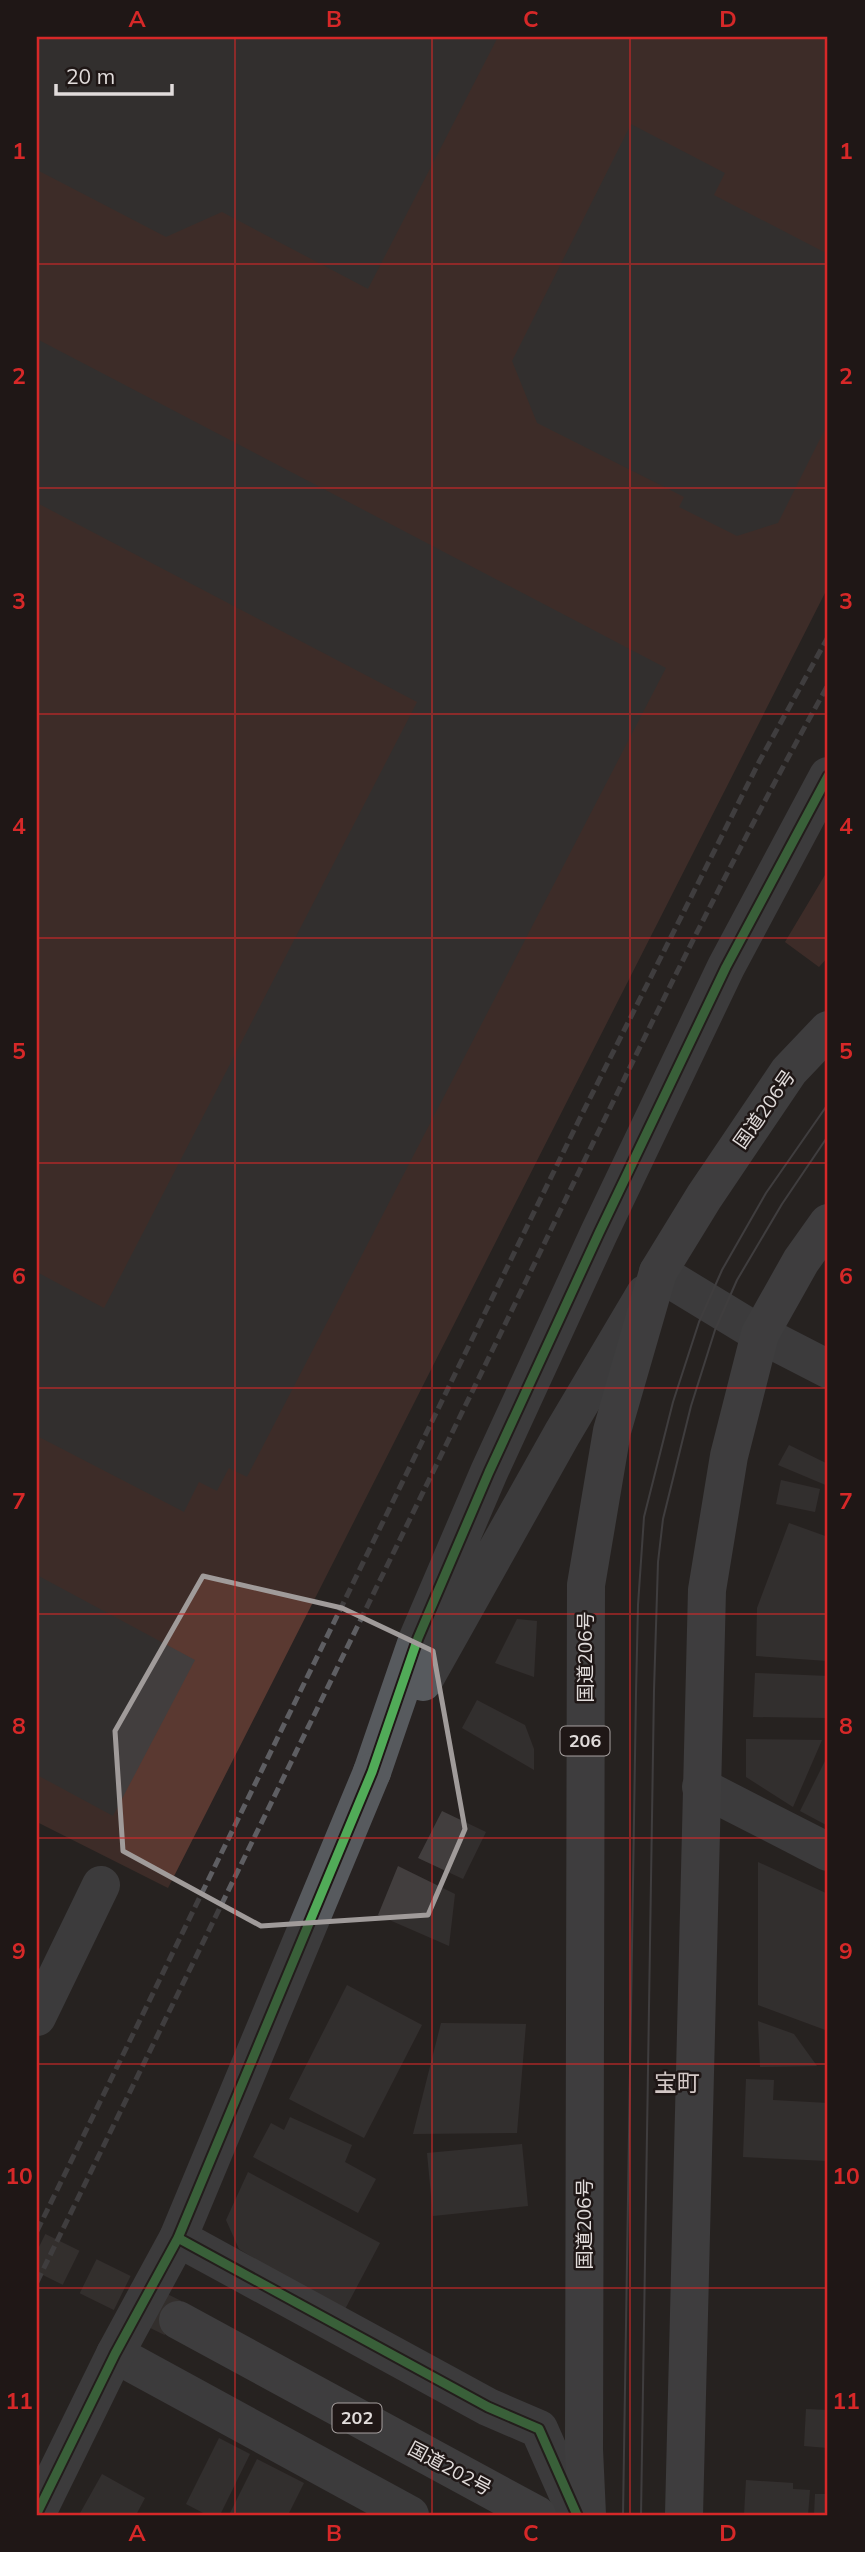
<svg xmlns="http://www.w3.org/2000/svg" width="865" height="2552" font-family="Mulish,'Noto Sans JP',sans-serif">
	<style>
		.green { fill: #5a3931 }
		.building { fill: #423e3e }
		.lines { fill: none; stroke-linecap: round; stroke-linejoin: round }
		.trunk-tunnel { stroke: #433e3d; stroke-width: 38; stroke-dasharray: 38 19; stroke-linecap: butt }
		.minor { stroke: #575a5e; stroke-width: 38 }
		.tertiary { stroke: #575a5e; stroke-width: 38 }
		.trunk { stroke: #5b5e62; stroke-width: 38 }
		.tram { stroke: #5e5e62; stroke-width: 2 }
		.rail { stroke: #5e5e62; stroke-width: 5; stroke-dasharray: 10 5; stroke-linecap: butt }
		.cycleway-casing { stroke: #1f1716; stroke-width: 13 }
		.cycleway { stroke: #51ab58; stroke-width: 9 }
		.marked { fill: none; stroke: #a09b9a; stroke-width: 5; stroke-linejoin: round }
		.grid { fill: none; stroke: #d62828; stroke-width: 2; stroke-opacity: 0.55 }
		.labels { text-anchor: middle; stroke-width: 5; stroke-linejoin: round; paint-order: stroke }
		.shield { fill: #1f1716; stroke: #a7a1a0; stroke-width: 2 }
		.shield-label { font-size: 18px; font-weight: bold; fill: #e1dcdb }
		.street-label { font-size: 19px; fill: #e1dcdb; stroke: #1f1716 }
		.quarter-label { font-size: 23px; fill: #d3c8c6; stroke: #1f1716 }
		.neatline { fill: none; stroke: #d62828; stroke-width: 2.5 }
		.grid-label { font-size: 23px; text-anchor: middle; font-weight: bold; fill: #d62828 }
	</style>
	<rect width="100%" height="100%" fill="#272221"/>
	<path class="green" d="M37 37H828V587L168 1888 37 1822Z
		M828 870V957L819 967 785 942Z"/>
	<path class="building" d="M37 37H498L368 289 222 212 166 237 37 170Z
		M631 124 725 173 714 195 828 254V423L778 523 737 536 679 507 684 497 537 423 512 361Z
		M37 339 666 668 247 1477 229 1468 217 1491 199 1482 184 1512 37 1436V1272L104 1308 417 702 37 503Z
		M789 1445 828 1464V1486L778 1465Z
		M781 1480 820 1489 815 1512 776 1504Z
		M789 1523 828 1537V1661L756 1656 757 1608Z
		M37 1575 195 1660 113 1816 37 1775Z
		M517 1619 537 1621 534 1677 495 1663Z
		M755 1673 828 1676V1718L753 1717Z
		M477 1700 525 1725 534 1749V1770L462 1728Z
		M746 1739 822 1740 793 1807 746 1777Z
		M825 1761 828 1763V1826L800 1811Z
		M442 1811 486 1832 463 1879 418 1858Z
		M758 1862 828 1894V2031L758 2005Z
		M398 1866 455 1894 449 1946 378 1915Z
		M347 1985 422 2025 364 2138 289 2099Z
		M758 2021 794 2034 817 2066 760 2067Z
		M441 2023 526 2024 517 2133 413 2134Z
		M746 2079 774 2080 773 2100 828 2103V2161L743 2157Z
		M290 2117 352 2145 345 2162 376 2179 358 2213 253 2157 271 2123 284 2130Z
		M522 2144 528 2206 433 2216 427 2153Z
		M248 2172 380 2243 343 2313 239 2249 226 2220Z
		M806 2409 828 2410V2448L804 2446Z
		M219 2438 250 2454 220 2515H207L186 2504Z
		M257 2459 304 2483 288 2515H229Z
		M102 2474 145 2498 136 2515H79Z
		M746 2480 793 2483V2489L810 2490 808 2515H744Z
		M815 2494H828V2515H814Z"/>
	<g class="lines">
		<path class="trunk-tunnel" d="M37 2251 173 2318"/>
		<path class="minor" d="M423 1682 562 1434 645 1294
			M372 1772 418 1638 489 1472 599 1233 726 967 828 776
			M701 1787 828 1852
			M37 2017 101 1885
			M178 2238 488 2407 539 2429 577 2515
			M115 2354 410 2515"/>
		<path class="tertiary" d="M658 1272 760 1334 828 1369
			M37 2513 115 2354 178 2238 372 1772"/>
		<path class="trunk" d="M178 2320 537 2515
			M587 2515 584 2450 586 1585 612 1431 658 1272 704 1197 789 1071 828 1030
			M684 2515 707 1590 729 1456 760 1334 801 1261 828 1223"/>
		<path class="tram" d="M623 2515 636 1693 638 1605 644 1517 673 1402 699 1322 722 1270 766 1193 828 1104
			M641 2515 654 1690 658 1562 663 1519 691 1406 715 1330 737 1280 782 1204 828 1136"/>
		<path class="rail" d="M37 2231 579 1120 759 762 828 637
			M37 2282C189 1971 341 1660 493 1349 602 1126 707 901 828 685"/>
		<defs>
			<path id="cycleway" d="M178 2238 488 2407 539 2429 577 2515
				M37 2513 115 2354 178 2238 372 1772 418 1638 489 1472 599 1233 726 967 828 776"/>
		</defs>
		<use href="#cycleway" class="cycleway-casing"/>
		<use href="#cycleway" class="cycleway"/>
	</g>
	<path d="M0 0H865V2552H0ZM203 1576 342 1608 433 1651 465 1829 428 1915 261 1926 123 1851 115 1731Z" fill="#272221" fill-opacity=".55" fill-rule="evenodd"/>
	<path class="marked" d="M203 1576 342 1608 433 1651 465 1829 428 1915 261 1926 123 1851 115 1731Z"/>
	<path class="grid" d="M235 37V2515M432 37V2515M630 37V2515M37 264H828M37 488H828M37 714H828M37 938H828M37 1163H828M37 1388H828M37 1614H828M37 1838H828M37 2064H828M37 2288H828"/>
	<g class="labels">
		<g class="shield">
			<rect x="560.5" y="1726.5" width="49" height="29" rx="5"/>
			<rect x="332.5" y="2403.5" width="49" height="29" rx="5"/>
		</g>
		<g class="shield-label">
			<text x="585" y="1747">206</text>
			<text x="357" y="2424">202</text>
		</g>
		<g class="street-label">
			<text transform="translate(764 1109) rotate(-55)" y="7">国道206号</text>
			<text transform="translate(585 1657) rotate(-90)" y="7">国道206号</text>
			<text transform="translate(584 2224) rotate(-90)" y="7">国道206号</text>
			<text transform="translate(450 2468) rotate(28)" y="7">国道202号</text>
		</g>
		<g class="quarter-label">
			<text x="677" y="2091">宝町</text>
		</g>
	</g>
	<rect width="865" height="2552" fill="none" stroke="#1f1716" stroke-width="77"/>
	<path d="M56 84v10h116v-10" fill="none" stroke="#e1dcdb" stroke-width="3.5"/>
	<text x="66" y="84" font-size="21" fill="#e1dcdb" stroke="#1f1716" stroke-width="5" paint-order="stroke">20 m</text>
	<rect x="38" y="38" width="788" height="2476" class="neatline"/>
	<g class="grid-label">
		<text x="137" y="27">A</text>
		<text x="334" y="27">B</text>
		<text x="531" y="27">C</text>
		<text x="728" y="27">D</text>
		<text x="19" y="159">1</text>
		<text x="846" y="159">1</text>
		<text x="19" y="384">2</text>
		<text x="846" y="384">2</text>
		<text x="19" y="609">3</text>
		<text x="846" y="609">3</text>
		<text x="19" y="834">4</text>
		<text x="846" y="834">4</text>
		<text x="19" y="1059">5</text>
		<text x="846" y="1059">5</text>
		<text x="19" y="1284">6</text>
		<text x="846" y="1284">6</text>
		<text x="19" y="1509">7</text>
		<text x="846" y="1509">7</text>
		<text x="19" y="1734">8</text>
		<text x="846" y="1734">8</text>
		<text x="19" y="1959">9</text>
		<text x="846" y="1959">9</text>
		<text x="19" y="2184">10</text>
		<text x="846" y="2184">10</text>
		<text x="19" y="2409">11</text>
		<text x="846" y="2409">11</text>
		<text x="137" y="2541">A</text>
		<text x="334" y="2541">B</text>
		<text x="531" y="2541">C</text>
		<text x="728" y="2541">D</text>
	</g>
</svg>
